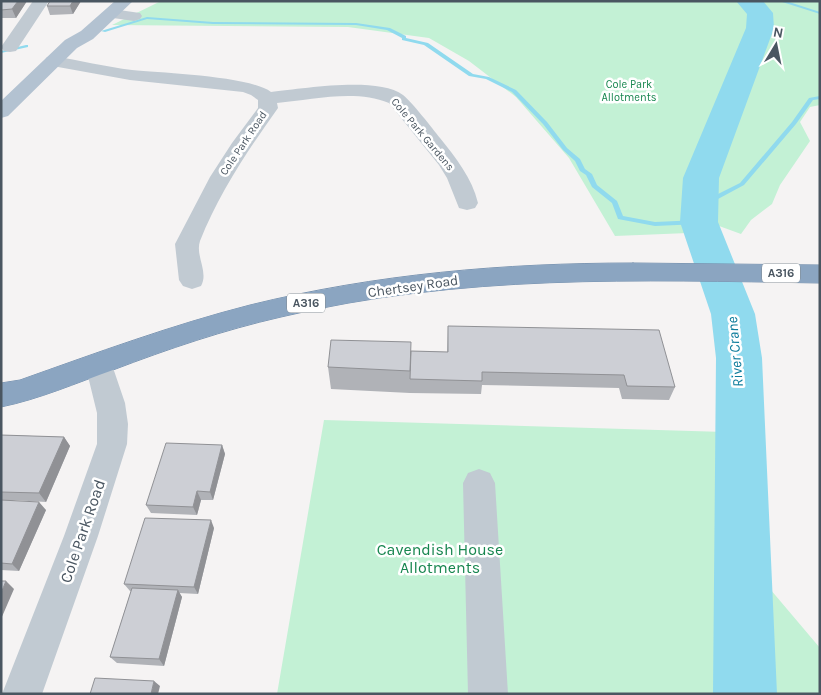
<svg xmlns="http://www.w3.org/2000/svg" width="821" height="695" font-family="Karla,sans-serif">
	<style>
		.green { fill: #c3f1d5 }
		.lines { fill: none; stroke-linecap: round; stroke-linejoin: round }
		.stream { fill: #90daee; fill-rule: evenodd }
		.river { fill: #90daee; fill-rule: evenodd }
		.highway-casing { stroke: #7690ad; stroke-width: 1 }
		.minor { fill: #c1cad2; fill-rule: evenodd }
		.major { fill: #b3c2d1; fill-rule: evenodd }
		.highway { fill: #8ba5c1; fill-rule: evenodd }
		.wall { fill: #b0b2b7 }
		.shaded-wall { fill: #909195 }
		.building { fill: #cdcfd5; stroke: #909195 }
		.labels { text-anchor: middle; stroke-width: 5; stroke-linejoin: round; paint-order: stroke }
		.far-park-label { font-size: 11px; fill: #17864f; stroke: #fff }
		.far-street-label { font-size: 11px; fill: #4a5661; stroke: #fff }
		.shield { fill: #fff; stroke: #808990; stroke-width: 1 }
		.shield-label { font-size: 12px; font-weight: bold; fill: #4a5661 }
		.street-label { font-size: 14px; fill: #4a5661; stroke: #fff }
		.water-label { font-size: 15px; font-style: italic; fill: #0c7c9b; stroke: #fff }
		.near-street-label { font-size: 16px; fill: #4a5661; stroke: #fff }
		.near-park-label { font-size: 16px; fill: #17864f; stroke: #fff }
	</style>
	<rect width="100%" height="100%" fill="#f5f3f3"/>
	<path class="green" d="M161 1H744L750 9 753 27 709 129 692 176 738 110 765 43 767 23 773 16 759 1H820V105L810 107 800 122 810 141 780 185 772 204 751 220 741 234 689 215 688 233 615 236 569 158 516 97 469 61 429 38 348 27 112 25Z
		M324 420 725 432V567L731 563 759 576 820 648V694H277Z"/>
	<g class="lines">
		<path class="stream" d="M779 1H786L820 12V14Z
			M147 17 213 22 356 23 390 28 406 36V38L428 43 473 74 489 77 516 90 547 122 567 148 580 159 585 169 592 174 597 185 617 201 623 216 655 222 699 220 702 222 699 224 655 226 618 219 612 203 592 187 586 175 580 171 575 161 563 150 543 124 512 92 486 79 469 76 424 45 402 40V38L387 30 356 25 213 24 147 19 105 32 101 31Z
			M26 45H28V47L1 53V51Z
			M820 96V99L813 100 796 124 744 185 718 199 698 202V200L714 196 740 183 792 122 809 98Z"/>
		<path class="river" d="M736 1H763L773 13 774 28 719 178 718 222 755 314 762 358 777 694H713L716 358 711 314 680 222 683 178 746 28 747 14Z"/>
		<defs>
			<path id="highway" d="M633 263 820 265V283C637 280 461 274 281 317 224 330 168 349 113 370 76 383 40 399 1 407V383L20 380C96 353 172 325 250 305 376 274 504 263 633 263Z"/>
		</defs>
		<use href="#highway" class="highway-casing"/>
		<path class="minor" d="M33 1H49L16 51 10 52 4 51 1 47Z
			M112 9 140 13 142 16 140 19 134 21 106 17 104 14 106 11Z
			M53 56C79 60 106 67 132 70 163 73 250 76 271 92 302 89 377 76 403 95 412 102 432 128 440 138 456 158 472 178 478 203L475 208 467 210 459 208 447 178 439 165 389 103C355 89 312 100 277 103L278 108C248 150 219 193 200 241 195 256 209 272 201 286L192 289 183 286 179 280 175 244 210 177 232 143 258 108V100L251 95 243 92 130 80 47 65 44 61 47 57Z
			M99 353 109 356 125 403 128 424 127 444 98 536 42 694H2L64 536 97 444V413L85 364 89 356Z
			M479 469 490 473 495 483 508 694H468L463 483 468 473Z"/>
		<path class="major" d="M115 1H133L93 39 77 48 8 116 1 118V101L65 40 81 31Z"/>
		<use href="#highway" class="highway"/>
	</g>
	<path class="wall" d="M1 1H27L16 18H1Z
		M81 1 73 14 50 15 47 6Z
		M448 326 675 387 669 400 622 399 619 388 482 385 481 394 410 393 331 389 328 367 411 351 447 352Z
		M1 435 64 437 70 446 46 502 12 500 46 510 19 571 1 570Z
		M222 445 225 454 213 500H201L197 515 151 513 146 505Z
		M214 528 198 594 179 593 182 597 164 666 117 663 110 657 131 591H130L124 584Z"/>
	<path class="shaded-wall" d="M18 1H27L16 18 12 9Z
		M73 1H81L73 14 70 6Z
		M64 437 70 446 46 502 39 493Z
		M222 445 225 454 213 500 210 492Z
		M197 491 201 500 197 515 193 507Z
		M39 502 46 510 19 571 12 564Z
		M211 520 214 528 198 594 194 587Z
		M6 581 14 589 1 619V593Z
		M178 590 182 597 164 666 159 659Z
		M154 681 160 686 158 694H151Z"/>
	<path class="building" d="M1 1H18L12 9 1 10Z
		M50 1H73L70 6H47Z
		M448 326 659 330 675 387 627 386 624 375 482 372V381L410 379 411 351 448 352Z
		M331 340 411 342 410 371 328 367Z
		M1 435 64 437 39 493 1 492Z
		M166 443 222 445 210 492 197 491 193 507 146 505Z
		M1 500 39 502 12 564 1 563Z
		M145 518 211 520 194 587 124 584Z
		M1 581H6L1 593Z
		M132 588 178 590 159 659 110 657Z
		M95 678 154 681 151 694H90Z"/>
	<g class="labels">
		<g class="far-park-label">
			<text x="629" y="88">Cole Park<tspan x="629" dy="13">Allotments</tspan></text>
		</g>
		<g class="far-street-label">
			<text transform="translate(423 134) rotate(50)" y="4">Cole Park Gardens</text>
			<text transform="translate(243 143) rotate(-56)" y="4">Cole Park Road</text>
		</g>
		<g class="shield">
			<rect x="762" y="263.5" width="38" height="19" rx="4"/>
			<rect x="287" y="293.5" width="38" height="19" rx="4"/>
		</g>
		<g class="shield-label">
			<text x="781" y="277">A316</text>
			<text x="306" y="307">A316</text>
		</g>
		<g class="street-label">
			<text transform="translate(413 286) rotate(-8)" y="5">Chertsey Road</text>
		</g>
		<g class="water-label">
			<text transform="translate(735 352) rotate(-95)" y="5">River Crane</text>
		</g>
		<g class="near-street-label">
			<text transform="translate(82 531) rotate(-71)" y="6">Cole Park Road</text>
		</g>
		<g class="near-park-label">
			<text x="440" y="555">Cavendish House<tspan x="440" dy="18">Allotments</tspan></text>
		</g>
	</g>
	<rect width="821" height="695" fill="none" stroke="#4a5661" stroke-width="5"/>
	<g transform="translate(776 45) rotate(10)" stroke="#ffffff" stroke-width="4" paint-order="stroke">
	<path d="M0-4L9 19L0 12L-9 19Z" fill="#4a5661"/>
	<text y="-8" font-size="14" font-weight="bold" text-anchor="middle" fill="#4a5661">N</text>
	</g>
</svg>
